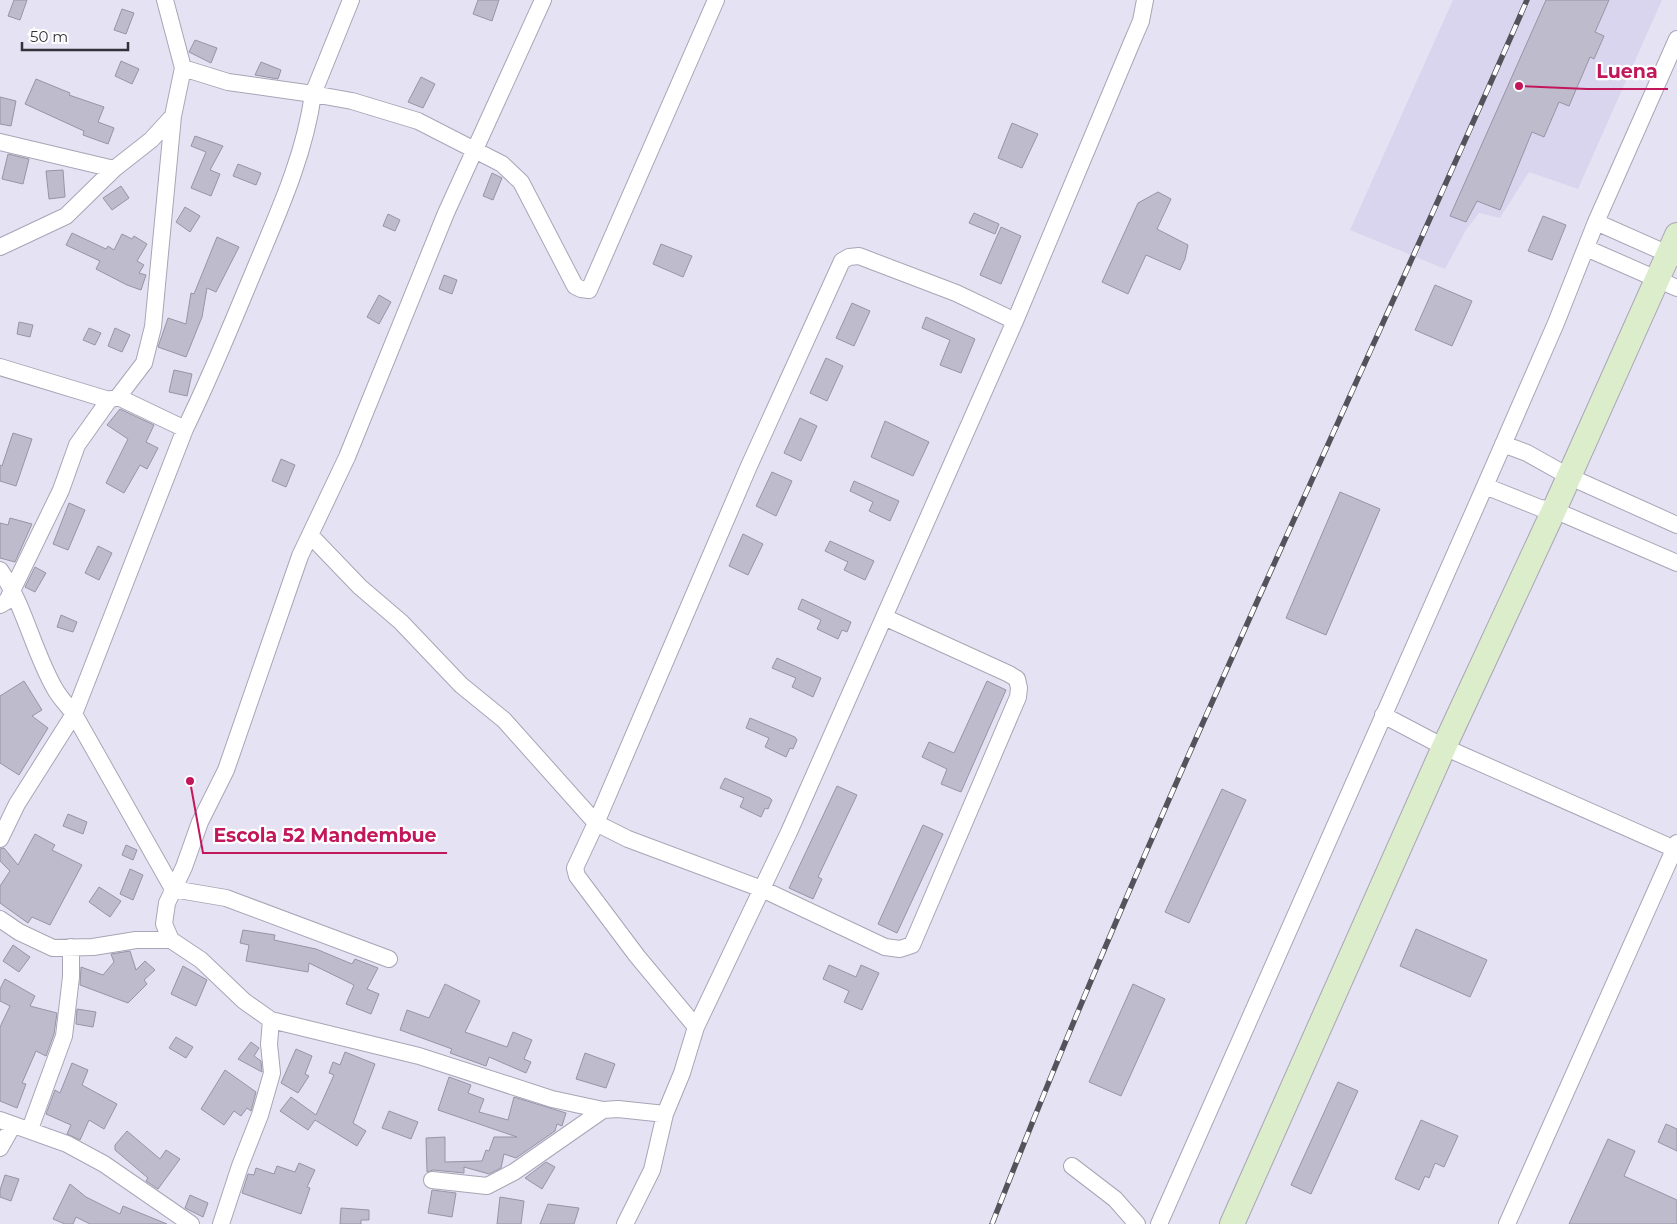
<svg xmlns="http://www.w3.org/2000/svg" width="1677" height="1224" font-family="Montserrat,sans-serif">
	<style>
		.built { fill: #dad5ee }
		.building { fill: #bebbcc; stroke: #9894a5 }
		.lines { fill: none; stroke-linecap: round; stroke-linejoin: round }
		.street-casing { stroke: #a8a5b6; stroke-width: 18 }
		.secondary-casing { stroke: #a8a5b6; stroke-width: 26 }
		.street { stroke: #fff; stroke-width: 16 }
		.secondary { stroke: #dbedca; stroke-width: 24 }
		.rail-casing { stroke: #54535c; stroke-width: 5.5 }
		.rail { stroke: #fff; stroke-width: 4; stroke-dasharray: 11; stroke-linecap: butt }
		.leader { fill: none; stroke: #c2185b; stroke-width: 2 }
		.callout-dot { fill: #c2185b; stroke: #fff; stroke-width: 2 }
		.callout-label { font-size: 19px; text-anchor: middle; font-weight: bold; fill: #c2185b; stroke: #fff; stroke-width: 4.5; stroke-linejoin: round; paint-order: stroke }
	</style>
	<rect width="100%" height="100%" fill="#e5e2f3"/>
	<path class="built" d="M1453 0H1662L1578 189 1529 172 1500 218 1479 213 1466 230 1445 269 1350 230Z"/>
	<path class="building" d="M14 0H27L20 20 8 16Z
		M478 0H499L492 21 473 14Z
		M1546 0H1609L1595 32 1604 36 1594 59 1590 57 1569 106 1559 102 1544 137 1532 132 1500 210 1477 201 1466 222 1450 216Z
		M122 9 134 13 126 34 114 30Z
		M195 40 217 48 211 63 189 52Z
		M121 61 139 69 132 84 115 76Z
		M261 62 281 70 278 79 255 75Z
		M421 77 435 84 423 108 408 102Z
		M36 79 70 93 69 95 104 107 98 122 114 128 108 144 83 135 84 131 25 104Z
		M0 97 16 101 11 126 0 124Z
		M1012 123 1038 134 1022 168 998 158Z
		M195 136 223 146 210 170 220 174 211 196 191 188 206 152 191 146Z
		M8 154 29 159 23 184 2 179Z
		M238 164 261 173 256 185 233 176Z
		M63 170 65 197 49 199 46 171Z
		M492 173 502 178 493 200 483 196Z
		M121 186 129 198 112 210 103 198Z
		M1158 192 1171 199 1157 229 1188 245 1185 259 1180 270 1146 255 1128 294 1102 282 1138 203Z
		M185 207 200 216 190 232 176 222Z
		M974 213 999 224 995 234 969 223Z
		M388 214 400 220 395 231 383 226Z
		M1543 216 1566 225 1552 260 1528 251Z
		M1001 227 1021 236 1001 284 980 275Z
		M72 233 106 249 108 246 114 250 122 234 132 239 134 236 147 244 137 261 144 265 139 273 146 275 141 290 127 285 96 269 100 261 66 245Z
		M217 237 239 247 216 292 207 288 202 317 186 357 158 347 168 318 186 324 191 293 194 294Z
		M661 244 692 256 683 277 653 264Z
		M444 275 457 280 452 294 439 289Z
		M1435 285 1472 301 1452 346 1415 330Z
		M379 295 391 302 379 324 367 317Z
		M852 303 870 311 854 346 836 338Z
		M926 317 975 339 961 373 940 365 950 340 922 328Z
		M19 322 33 325 30 337 17 334Z
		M89 328 101 333 95 345 83 340Z
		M115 328 130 335 122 352 108 346Z
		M826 358 843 366 827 401 810 393Z
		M174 370 192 374 187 396 169 392Z
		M120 409 154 425 146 442 158 448 147 469 140 465 124 493 106 483 128 439 107 425Z
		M800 418 817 426 801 461 784 453Z
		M885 421 929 442 913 476 871 457Z
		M13 433 32 439 16 486 0 481V465L2 466Z
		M281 459 295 465 286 487 272 481Z
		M772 472 792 481 776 516 756 506Z
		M854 481 899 501 890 521 869 511 873 502 850 491Z
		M1340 492 1380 509 1326 635 1286 618Z
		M69 503 85 510 68 550 53 544Z
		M10 518 32 524 15 562 0 558V523L8 525Z
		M743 534 763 544 748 575 729 566Z
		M830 541 874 561 865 580 844 570 848 562 825 551Z
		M98 546 112 553 99 580 85 573Z
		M35 567 46 573 35 592 25 587Z
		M802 599 851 622 847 632 842 630 838 639 817 629 821 620 798 609Z
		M61 615 77 622 73 632 57 627Z
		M777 658 821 678 813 697 792 687 796 678 772 668Z
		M24 681 42 710 32 716 48 728 19 775 0 763V696Z
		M987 681 1006 690 961 792 941 784 947 769 922 757 929 742 954 753Z
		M750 718 795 737 797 740 793 749 790 748 786 757 765 747 769 738 746 728Z
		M725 778 770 798 772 800 768 809 765 808 761 817 740 807 744 798 720 788Z
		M837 786 857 795 818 877 822 879 813 899 789 888Z
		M1222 789 1246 800 1189 923 1165 912Z
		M68 814 87 822 83 834 63 826Z
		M923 825 943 834 897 933 878 924Z
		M35 834 55 845 52 850 82 865 50 925 32 917 28 923 0 903V886L10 871 0 861V849L4 848 18 865Z
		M126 845 137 850 133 860 122 855Z
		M130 869 143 875 133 900 120 894Z
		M99 887 121 901 110 917 89 902Z
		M1416 929 1487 960 1470 997 1400 966Z
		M243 930 275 935 274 940 316 949 352 964 355 959 378 968 367 989 379 994 371 1014 346 1004 354 985 309 963 308 972 246 961 249 945 240 943Z
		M13 945 30 957 19 972 3 961Z
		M130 951 136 970 145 961 155 970 144 980 147 984 128 1003 80 985 81 967 103 975 114 962 111 954Z
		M829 965 856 977 861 965 879 973 862 1010 844 1002 849 991 823 979Z
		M183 966 207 980 196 1006 171 994Z
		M5 979 35 996 30 1006 57 1013 54 1034 46 1056 36 1051 22 1083 26 1084 17 1108 0 1101V1027L10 1006 0 1001V989Z
		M445 984 480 1001 465 1032 507 1047 513 1032 532 1040 524 1059 531 1062 526 1073 489 1057 486 1066 450 1053 452 1049 400 1030 407 1010 429 1018Z
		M1133 984 1165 999 1121 1096 1089 1082Z
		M77 1009 96 1012 93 1027 76 1024Z
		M176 1037 193 1047 186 1058 169 1048Z
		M251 1042 259 1048 254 1056 261 1061 262 1072 238 1059Z
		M296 1049 312 1056 305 1074 309 1076 298 1093 281 1083Z
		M345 1052 375 1064 353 1123 366 1131 357 1146 315 1120 308 1130 280 1111 291 1097 316 1115 334 1075 329 1073 333 1062 340 1065Z
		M585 1053 615 1064 606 1088 576 1079Z
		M72 1063 88 1070 82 1085 117 1104 104 1129 89 1120 80 1140 67 1134 71 1125 46 1114 55 1090 60 1093Z
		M225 1070 256 1092 251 1111 247 1108 241 1116 234 1111 224 1125 201 1109Z
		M449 1077 471 1085 468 1093 484 1099 479 1112 508 1120 514 1097 566 1113 562 1126 557 1124 555 1131 516 1158 504 1154 501 1168 489 1174 464 1167V1173L433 1170 427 1172 426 1138 445 1137V1162L482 1161 486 1150 489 1151 494 1137H517L438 1110Z
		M1338 1082 1358 1091 1311 1194 1291 1185Z
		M389 1111 418 1122 411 1139 382 1128Z
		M1421 1120 1458 1136 1444 1167 1435 1163 1429 1178 1425 1176 1419 1190 1395 1179Z
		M1666 1124 1677 1129V1151L1658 1142Z
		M127 1131 160 1159 166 1150 180 1159 158 1189 146 1181 148 1178 115 1150V1145Z
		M1608 1139 1635 1151 1624 1176 1677 1200V1224H1569Z
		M546 1162 555 1167 542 1189 525 1178Z
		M299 1163 315 1170 307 1187 310 1188 301 1214 242 1193 248 1174 254 1175 256 1168 274 1174 277 1166 295 1172Z
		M5 1175 19 1179 11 1201 0 1197V1190Z
		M70 1184 86 1197 120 1214 123 1206 167 1224H90L76 1217 73 1224H65L53 1219Z
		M432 1190 456 1193 452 1217 428 1213Z
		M190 1195 208 1203 203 1217 185 1208Z
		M500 1197 524 1201 521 1224H497Z
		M548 1204 579 1208 574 1224H540Z
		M341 1208 369 1210V1220H361V1224H340Z"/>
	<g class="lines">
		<defs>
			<path id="street" d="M183 68 228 82 313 94 351 0
				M0 142 114 169
				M1596 222 1677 258
				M0 247 66 216 114 169 151 140 173 116 183 68 165 0
				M1586 248 1677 288
				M0 367 109 400
				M118 397 185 429C211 376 233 321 256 266 279 211 305 154 313 94L352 101 418 121 502 164 521 182 575 286 581 289 589 290 716 0
				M1503 444 1527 453 1568 476 1677 525
				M1485 486 1540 508 1554 510 1677 563
				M310 535 360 587 401 622 461 685 504 720 596 823 575 868 577 876 637 956 696 1027
				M0 570C25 606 33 651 55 689 60 698 68 706 74 714L173 889 226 898 389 959
				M0 605 7 601 61 490 77 445 109 400 118 397 144 363 153 327 173 116
				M884 617 1009 674 1017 679 1019 688 1018 697 912 945 900 949 885 947 762 889 628 839 596 823 749 466 842 261 849 257 859 256 956 293 1015 321
				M1383 715 1444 747 1677 850
				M0 839 17 804 74 714 185 429
				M0 919 19 932 53 948 93 947 136 940H171L201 960 244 1001 271 1020 419 1056 552 1099 603 1110 618 1109 665 1114
				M171 940 164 924 167 903 184 867 200 822 226 770 300 556 347 457 446 213 543 0
				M0 1120 67 1144 104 1164 191 1224
				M30 1129 64 1036 71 977V947
				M0 1148 13 1125
				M1072 1166 1115 1199 1137 1224
				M432 1180 487 1186 514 1172 603 1110
				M221 1224 240 1166 260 1115 272 1073 269 1044 271 1020
				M625 1224 652 1170 665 1114 682 1073 696 1027 789 832 1015 321 1132 42 1141 21 1145 0
				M1159 1224 1485 486 1556 323 1596 222 1677 39
				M1507 1224 1677 843"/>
			<path id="secondary" d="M1232 1224 1444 747 1554 510 1677 235"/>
		</defs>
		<use href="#street" class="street-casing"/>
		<use href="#secondary" class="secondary-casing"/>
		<use href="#street" class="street"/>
		<use href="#secondary" class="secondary"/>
		<defs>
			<path id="rail" d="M992 1224C1154 809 1349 408 1527 0"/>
		</defs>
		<use href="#rail" class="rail-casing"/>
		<use href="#rail" class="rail"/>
	</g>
	<path class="leader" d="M1519 86L1587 89H1668M190 781L203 853H447"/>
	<g class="callout-dot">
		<circle cx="1519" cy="86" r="5"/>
		<circle cx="190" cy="781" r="5"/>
	</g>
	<g class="callout-label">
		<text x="1627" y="78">Luena</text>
		<text x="325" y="842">Escola 52 Mandembue</text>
	</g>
	<path d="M22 42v8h106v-8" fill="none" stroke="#333239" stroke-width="2.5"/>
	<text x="30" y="42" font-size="15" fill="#333239" stroke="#ffffff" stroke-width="4" paint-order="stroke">50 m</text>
</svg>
